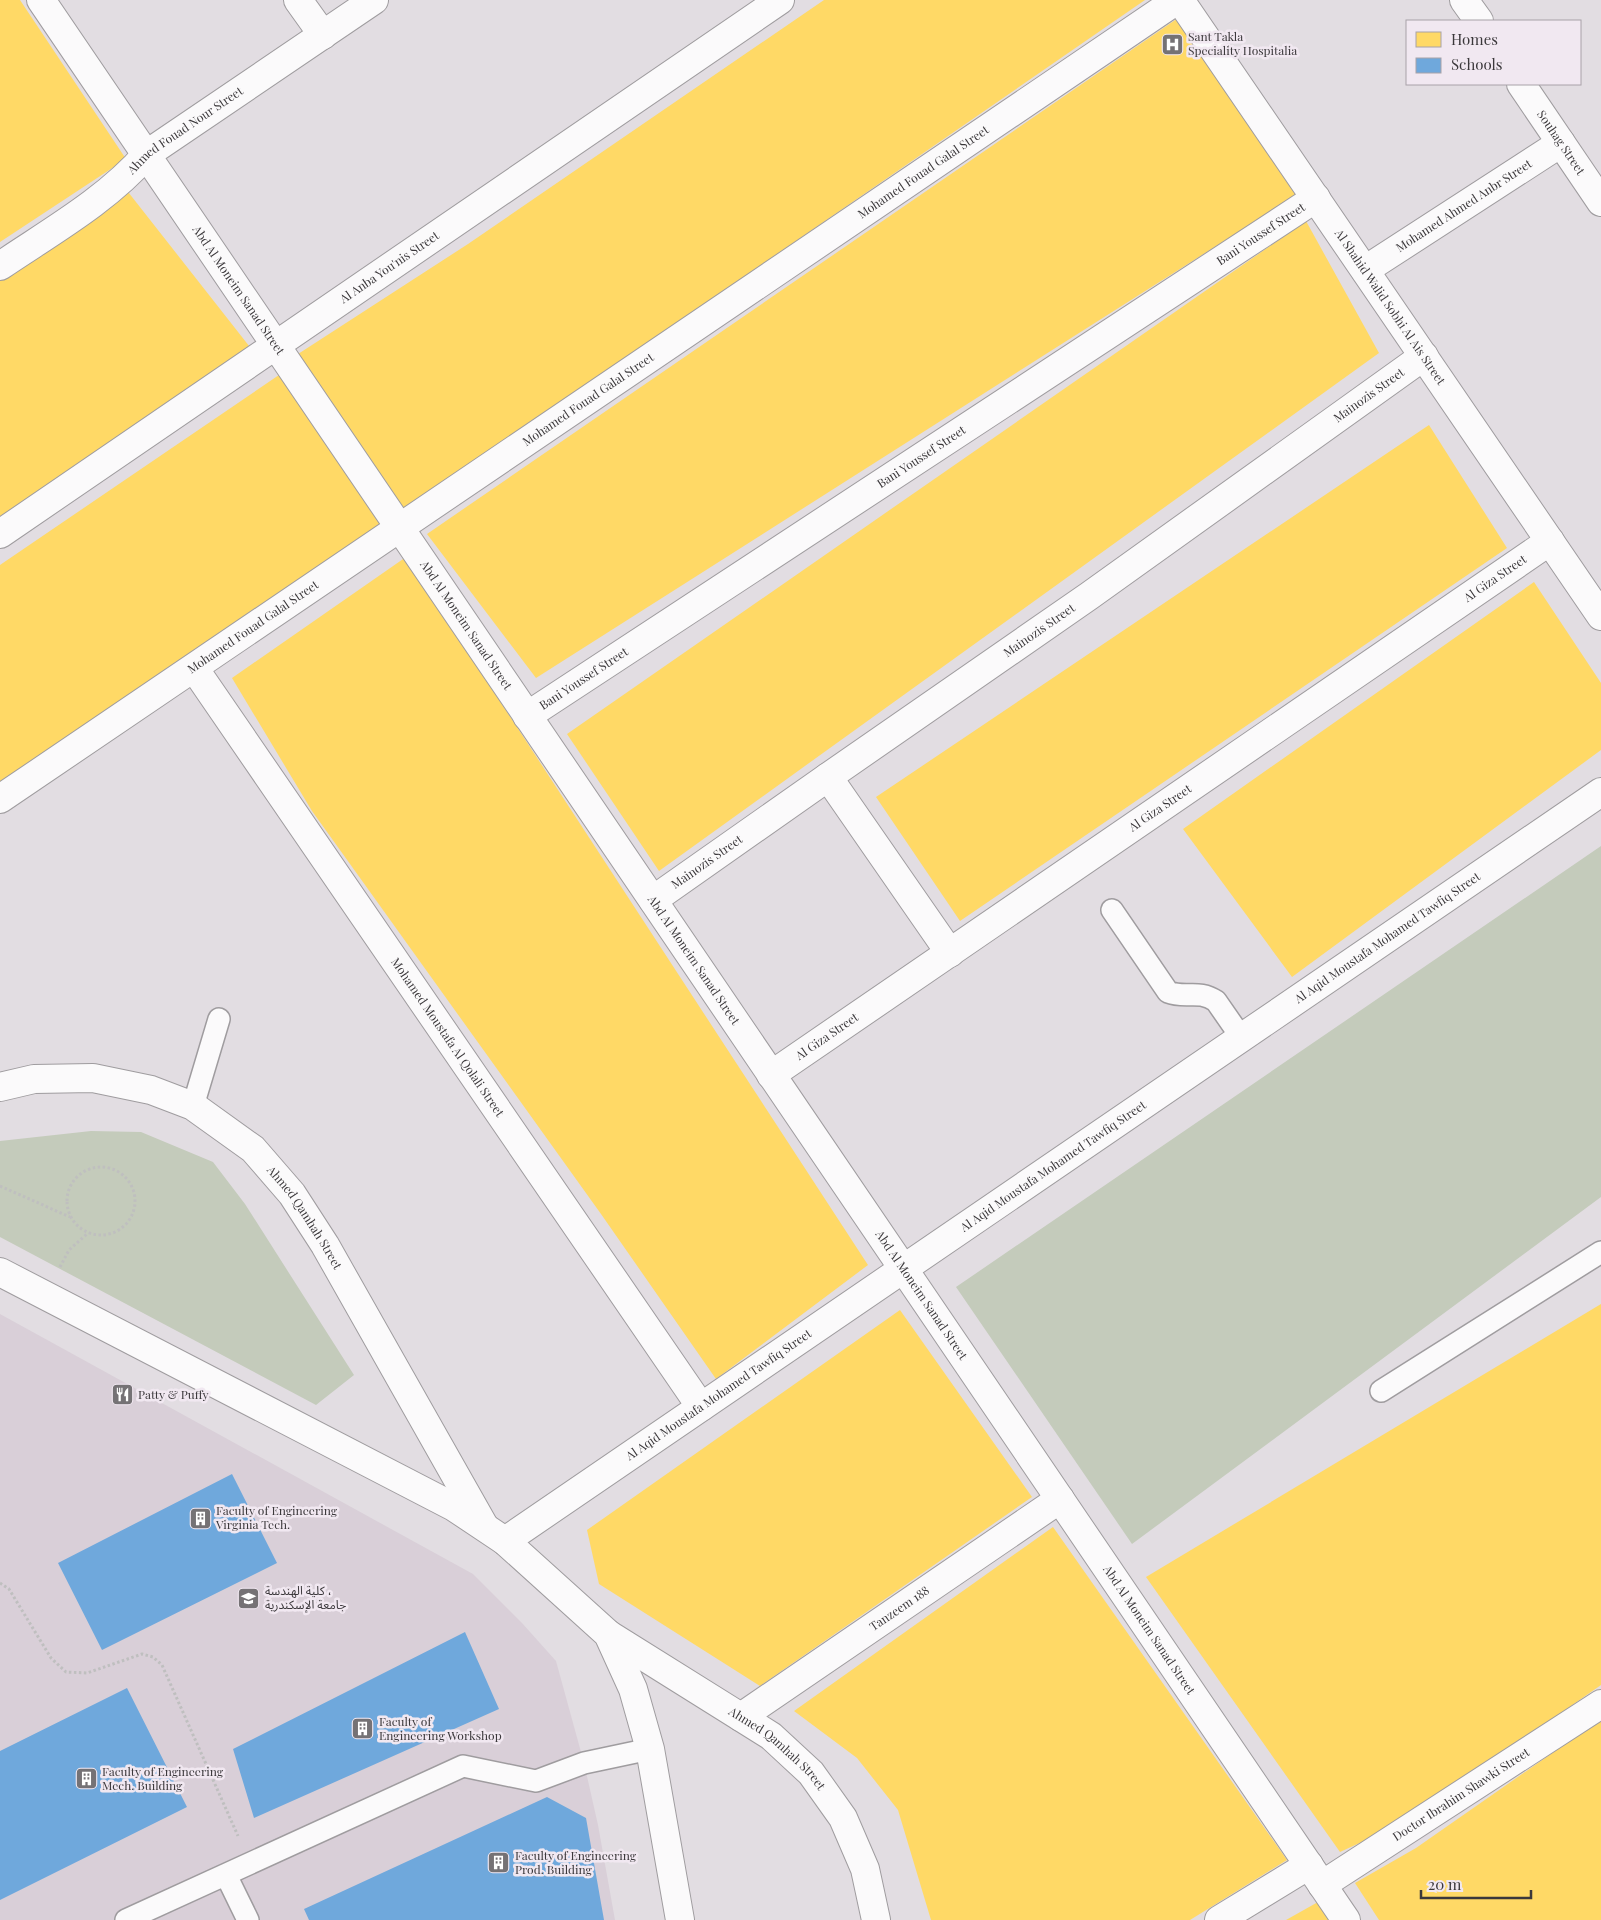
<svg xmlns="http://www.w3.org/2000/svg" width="1601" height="1920" font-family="'Playfair Display','Noto Sans Arabic',serif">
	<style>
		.built { fill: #d9cfd8 }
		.green { fill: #c4cbbb }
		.homes { fill: #ffd966 }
		.schools { fill: #6fa8dc }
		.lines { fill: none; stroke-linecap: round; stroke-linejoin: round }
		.lane-casing { stroke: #9f9c9f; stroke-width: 24 }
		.street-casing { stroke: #9f9c9f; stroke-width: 30 }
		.secondary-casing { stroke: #9f9c9f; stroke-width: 30 }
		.path { stroke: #bfbfbf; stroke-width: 3; stroke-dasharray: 2.5 2.5; stroke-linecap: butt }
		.lane { stroke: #fbfafb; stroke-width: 21 }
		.street { stroke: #fbfafb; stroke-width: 28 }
		.secondary { stroke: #fbfafb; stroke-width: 28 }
		.labels { text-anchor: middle; stroke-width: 5; stroke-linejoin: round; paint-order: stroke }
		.poi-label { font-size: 12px; fill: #3b383b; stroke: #f1e8f1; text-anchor: start }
		.street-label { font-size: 12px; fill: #3b383b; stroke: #f1e8f1 }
	</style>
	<rect width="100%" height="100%" fill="#e2dde2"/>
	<path class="built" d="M0 1314 473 1574 522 1623 556 1661 584 1763 598 1825 615 1920H0Z"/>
	<path class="green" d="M1601 846V1197L1132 1544 956 1287Z
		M91 1131 141 1132 213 1162 245 1204 354 1375 316 1405 0 1237V1141Z"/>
	<path class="homes" d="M0 0H20L126 159 0 242Z
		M824 0H1145L405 511 295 356 468 244Z
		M1181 16 1298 194 536 678 427 534Z
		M125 188 253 351 0 518V277Z
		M1306 221 1379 353 659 871 567 734Z
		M279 375 386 524 0 789V565Z
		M1429 425 1507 548 960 921 876 797Z
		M406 557 868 1265 716 1379 601 1214 312 811 232 678Z
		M1534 582 1601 683V750L1292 977 1183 829Z
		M1601 1304V1685L1403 1823 1340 1852 1146 1577Z
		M900 1310 1032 1497 760 1686 599 1584 587 1530Z
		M1053 1527 1287 1860 1190 1920H931L898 1810 857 1758 794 1711Z
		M1601 1719V1920H1379L1355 1883 1416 1848Z
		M1318 1902 1330 1920H1286Z"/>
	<path class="schools" d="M232 1474 277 1563 102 1650 58 1563Z
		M465 1632 499 1709 254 1818 233 1749Z
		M127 1688 187 1807 0 1900V1751Z
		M547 1797 586 1818 604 1920H309L304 1909Z"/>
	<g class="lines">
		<defs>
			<path id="lane" d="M1112 910 1168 992C1186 999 1198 989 1216 1001L1241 1037
				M193 1106 219 1019
				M1381 1391 1601 1252
				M226 1875 248 1920
				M126 1920 463 1766 536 1781 584 1763 650 1749"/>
			<g id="street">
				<path d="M298 0 323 35"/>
				<path id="s1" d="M1180 0 1601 616"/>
				<path d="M1464 0 1479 21"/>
				<path id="s2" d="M1521 84 1601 202"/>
				<path id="s3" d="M0 266C50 232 106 201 147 154L374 0"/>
				<path id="s4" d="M1365 270 1561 143"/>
				<path id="s5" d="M0 534 780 0"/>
				<path id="s6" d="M194 668 701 1407"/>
				<path id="s7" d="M527 716 1316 198"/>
				<path d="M828 777 950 953"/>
				<path id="s8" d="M0 799 1177 0"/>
				<path id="s9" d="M653 900 828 777 1089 596 1424 356"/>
				<path id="s10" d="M771 1075 1550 541"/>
				<path id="s11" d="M0 1087 34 1079 93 1078 151 1090 193 1106 253 1149 292 1194 325 1245 484 1526"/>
				<path id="s12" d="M505 1541 1601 792"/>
				<path id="s13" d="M608 1634 771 1736 811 1773 843 1818 865 1869 876 1920"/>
				<path id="s14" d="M741 1717 1060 1499"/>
				<path id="s15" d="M1322 1885 1601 1704"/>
				<path d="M1219 1920 1309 1865"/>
			</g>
			<g id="secondary">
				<path id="s16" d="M41 0 1346 1920"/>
				<path d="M0 1272 454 1507 505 1541 608 1634 633 1689 650 1749 680 1920"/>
			</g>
		</defs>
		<use href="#lane" class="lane-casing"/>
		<use href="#street" class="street-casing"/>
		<use href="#secondary" class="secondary-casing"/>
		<path class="path" d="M67 1201a34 34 0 1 1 68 0a34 34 0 1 1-68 0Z
			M0 1186 70 1217
			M60 1267 69 1250 88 1233
			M0 1583 9 1589 51 1658 66 1672 87 1673 142 1654 153 1657 162 1665 238 1836"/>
		<use href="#lane" class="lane"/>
		<use href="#street" class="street"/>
		<use href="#secondary" class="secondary"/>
	</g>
	<defs>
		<symbol id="hospital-square" viewBox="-11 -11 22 22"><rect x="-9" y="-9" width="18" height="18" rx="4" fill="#757275" stroke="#f1e8f1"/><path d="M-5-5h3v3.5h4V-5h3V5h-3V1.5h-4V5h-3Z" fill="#fff"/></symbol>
		<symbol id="restaurant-square" viewBox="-11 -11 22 22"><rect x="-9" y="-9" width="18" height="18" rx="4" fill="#757275" stroke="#f1e8f1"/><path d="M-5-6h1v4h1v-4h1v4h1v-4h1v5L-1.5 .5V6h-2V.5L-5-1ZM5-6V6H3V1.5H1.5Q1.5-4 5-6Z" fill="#fff"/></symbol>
		<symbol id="building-square" viewBox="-11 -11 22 22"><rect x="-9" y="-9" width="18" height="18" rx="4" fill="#757275" stroke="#f1e8f1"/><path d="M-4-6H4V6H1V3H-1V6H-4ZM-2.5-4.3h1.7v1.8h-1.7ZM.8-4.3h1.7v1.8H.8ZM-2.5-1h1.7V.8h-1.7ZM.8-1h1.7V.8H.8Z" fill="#fff"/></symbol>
		<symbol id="university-square" viewBox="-11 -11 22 22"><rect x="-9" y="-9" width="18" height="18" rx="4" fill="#757275" stroke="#f1e8f1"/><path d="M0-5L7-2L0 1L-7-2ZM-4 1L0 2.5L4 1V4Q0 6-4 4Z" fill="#fff"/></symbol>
	</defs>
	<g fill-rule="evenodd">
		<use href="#hospital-square" x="1160" y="32" width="25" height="25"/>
		<use href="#restaurant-square" x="110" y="1382" width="25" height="25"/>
		<use href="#building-square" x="188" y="1506" width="25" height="25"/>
		<use href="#university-square" x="236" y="1586" width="25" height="25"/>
		<use href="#building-square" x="350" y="1716" width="25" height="25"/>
		<use href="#building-square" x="74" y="1766" width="25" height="25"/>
		<use href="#building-square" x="486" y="1850" width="25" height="25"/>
	</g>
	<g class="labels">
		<g class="poi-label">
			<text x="1188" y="41">Sant Takla<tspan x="1188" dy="14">Speciality Hospitalia</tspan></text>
			<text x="138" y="1399">Patty &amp; Puffy</text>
			<text x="216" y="1515">Faculty of Engineering<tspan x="216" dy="14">Virginia Tech.</tspan></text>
			<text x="265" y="1595">كلية الهندسة ،<tspan x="265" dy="14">جامعة الإسكندرية</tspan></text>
			<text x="379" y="1726">Faculty of<tspan x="379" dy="14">Engineering Workshop</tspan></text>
			<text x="102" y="1776">Faculty of Engineering<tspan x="102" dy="14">Mech. Building</tspan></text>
			<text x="515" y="1860">Faculty of Engineering<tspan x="515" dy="14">Prod. Building</tspan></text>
		</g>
		<g class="street-label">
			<text dy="4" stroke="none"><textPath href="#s3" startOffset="230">Ahmed Fouad Nour Street</textPath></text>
			<text dy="4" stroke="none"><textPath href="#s2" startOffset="71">Souhag Street</textPath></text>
			<text dy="4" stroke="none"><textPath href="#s8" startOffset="1116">Mohamed Fouad Galal Street</textPath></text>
			<text dy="4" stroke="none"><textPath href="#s4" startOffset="118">Mohamed Ahmed Anbr Street</textPath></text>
			<text dy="4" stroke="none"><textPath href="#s7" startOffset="878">Bani Youssef Street</textPath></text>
			<text dy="4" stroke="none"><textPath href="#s5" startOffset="472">Al Anba You'nis Street</textPath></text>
			<text dy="4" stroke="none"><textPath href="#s16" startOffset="351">Abd Al Moneim Sanad Street</textPath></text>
			<text dy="4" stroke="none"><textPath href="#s1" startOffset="372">Al Shahid Walid Sobhi Al Ais Street</textPath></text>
			<text dy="4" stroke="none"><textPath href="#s9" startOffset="876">Mainozis Street</textPath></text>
			<text dy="4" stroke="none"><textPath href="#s8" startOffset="711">Mohamed Fouad Galal Street</textPath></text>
			<text dy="4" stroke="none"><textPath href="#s7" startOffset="472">Bani Youssef Street</textPath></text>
			<text dy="4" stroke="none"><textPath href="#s10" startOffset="878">Al Giza Street</textPath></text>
			<text dy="4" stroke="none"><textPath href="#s16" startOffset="756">Abd Al Moneim Sanad Street</textPath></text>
			<text dy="4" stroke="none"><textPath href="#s8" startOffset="306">Mohamed Fouad Galal Street</textPath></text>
			<text dy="4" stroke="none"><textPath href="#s9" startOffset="471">Mainozis Street</textPath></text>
			<text dy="4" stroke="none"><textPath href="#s7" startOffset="68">Bani Youssef Street</textPath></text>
			<text dy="4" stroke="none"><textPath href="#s10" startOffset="472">Al Giza Street</textPath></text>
			<text dy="4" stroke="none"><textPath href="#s9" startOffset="66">Mainozis Street</textPath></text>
			<text dy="4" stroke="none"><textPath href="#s12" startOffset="1069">Al Aqid Moustafa Mohamed Tawfiq Street</textPath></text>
			<text dy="4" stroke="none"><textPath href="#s16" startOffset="1161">Abd Al Moneim Sanad Street</textPath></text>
			<text dy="4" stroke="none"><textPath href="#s6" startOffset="448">Mohamed Moustafa Al Qolali Street</textPath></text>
			<text dy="4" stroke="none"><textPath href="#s10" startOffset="68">Al Giza Street</textPath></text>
			<text dy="4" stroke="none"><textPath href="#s12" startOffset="664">Al Aqid Moustafa Mohamed Tawfiq Street</textPath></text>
			<text dy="4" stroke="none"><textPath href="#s11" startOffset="358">Ahmed Qamhah Street</textPath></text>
			<text dy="4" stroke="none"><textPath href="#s16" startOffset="1566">Abd Al Moneim Sanad Street</textPath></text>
			<text dy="4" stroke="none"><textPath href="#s12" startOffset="259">Al Aqid Moustafa Mohamed Tawfiq Street</textPath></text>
			<text dy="4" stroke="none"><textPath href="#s14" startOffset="192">Tanzeem 188</textPath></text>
			<text dy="4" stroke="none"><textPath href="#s16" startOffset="1971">Abd Al Moneim Sanad Street</textPath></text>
			<text dy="4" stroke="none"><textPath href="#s13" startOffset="205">Ahmed Qamhah Street</textPath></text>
			<text dy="4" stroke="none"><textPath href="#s15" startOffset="166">Doctor Ibrahim Shawki Street</textPath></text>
		</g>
	</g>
	<rect x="1406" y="20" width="175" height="65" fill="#f1e8f1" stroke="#a8a2a8"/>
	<rect x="1416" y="32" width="25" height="15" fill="#ffd966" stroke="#a8a2a8"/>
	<text x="1451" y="45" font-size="15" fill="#3b383b">Homes</text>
	<rect x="1416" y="58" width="25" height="15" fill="#6fa8dc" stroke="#a8a2a8"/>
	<text x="1451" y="70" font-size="15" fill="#3b383b">Schools</text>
	<path d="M1421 1890v8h110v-8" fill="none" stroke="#3b383b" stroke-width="2.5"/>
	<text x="1428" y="1890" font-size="15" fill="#3b383b" stroke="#f1e8f1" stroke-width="4" paint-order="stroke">20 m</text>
</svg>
